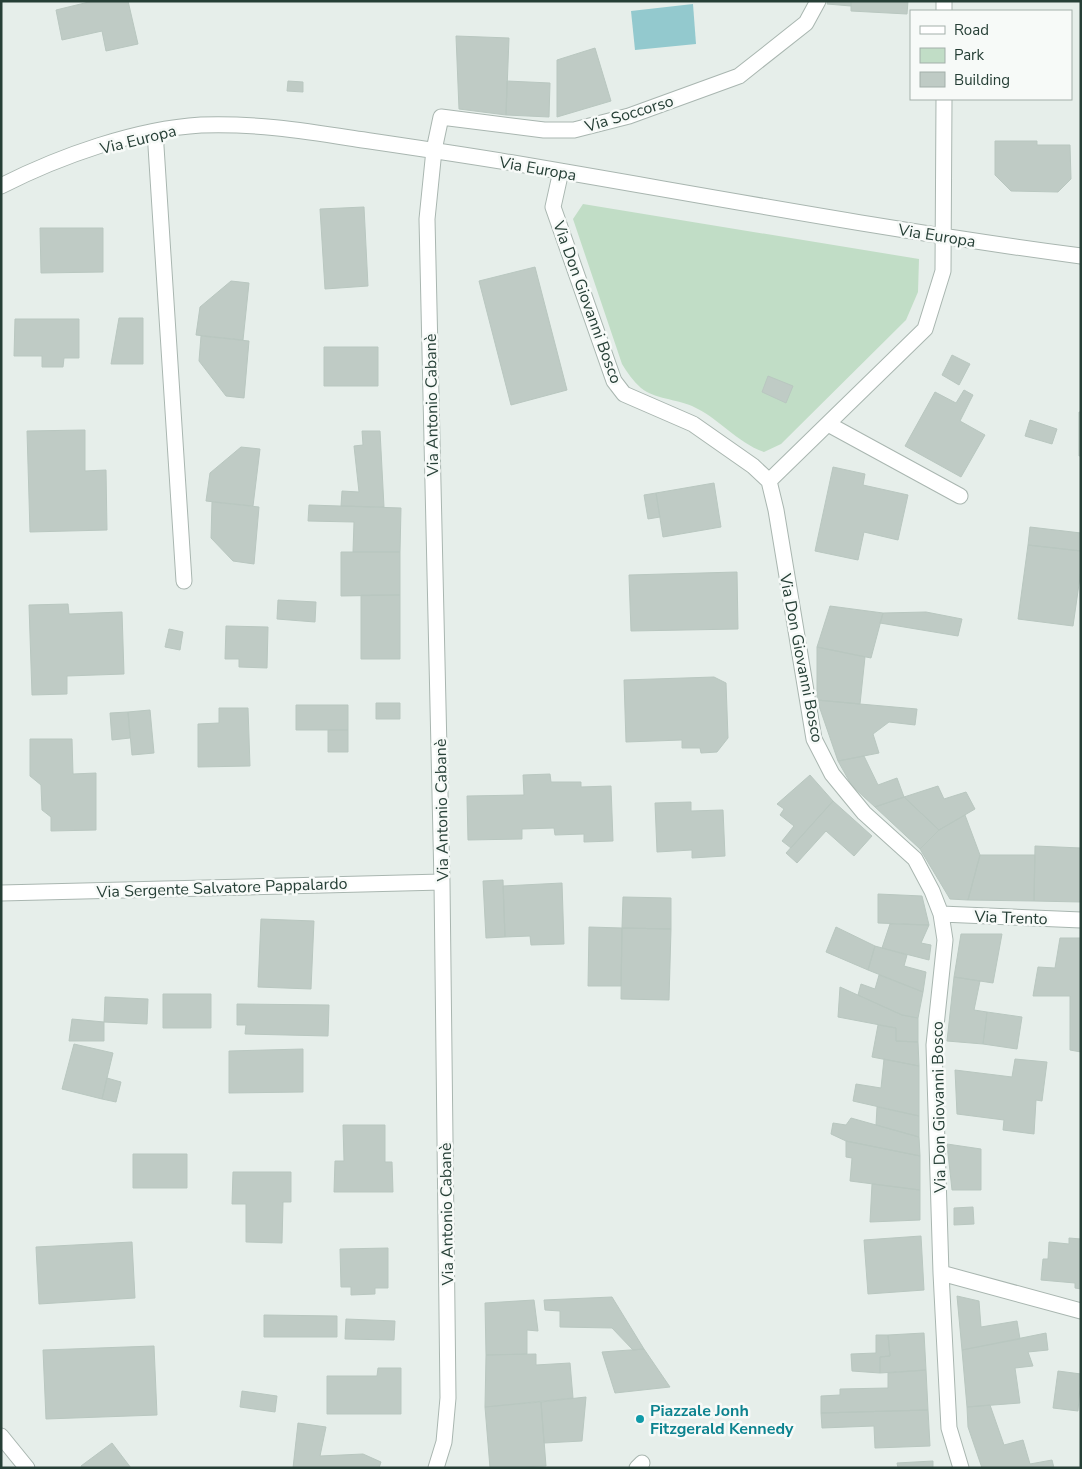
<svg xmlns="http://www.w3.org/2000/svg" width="1082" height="1469" font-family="'Nunito Sans',sans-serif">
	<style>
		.green { fill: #c1ddc6 }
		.water { fill: #93c9ce }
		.building { fill: #bfcbc5; stroke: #b9c7c0 }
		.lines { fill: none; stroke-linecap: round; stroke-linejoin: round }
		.minor-casing { stroke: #a9b6b0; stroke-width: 17 }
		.minor { stroke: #fff; stroke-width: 15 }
		.culture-dot { fill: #0f9aa8; stroke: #f7faf8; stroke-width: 2 }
		.labels { text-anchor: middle; stroke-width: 5; stroke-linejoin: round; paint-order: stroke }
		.street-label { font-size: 16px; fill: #263f36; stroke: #f7faf8 }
		.culture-label { font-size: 16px; font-weight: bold; fill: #0d838f; stroke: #f7faf8; text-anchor: start }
	</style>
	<rect width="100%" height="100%" fill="#e6eeea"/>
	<path class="green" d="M583 204 919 259 918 292 906 320 781 444 764 452C736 442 719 418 692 406 676 399 655 399 641 388 633 381 627 372 622 364L573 219Z"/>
	<path class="water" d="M693 4 696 44 635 50 631 11Z"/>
	<path class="building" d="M93 1H128L138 44 106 51 102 31 62 40 56 10Z
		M828 1H851V6L827 4Z
		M851 1H908L907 14 851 11Z
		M456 36 509 38 506 115 459 109Z
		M595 48 611 101 557 117V60Z
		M288 81 303 82V92L287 91Z
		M507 81 550 83 549 117 506 115Z
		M995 141H1037V145H1070L1071 179 1058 192 1011 191 995 175Z
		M364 207 368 286 325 289 320 209Z
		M40 228H103V272L41 273Z
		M535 267 567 390 511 405 479 281Z
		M231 281 249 283 243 340 196 335 200 307Z
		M119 318H143V364H111Z
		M15 319H79V358H64L63 367H42V356H14Z
		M201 336 249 341 244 398 226 396 199 361Z
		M324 347H378V386H324Z
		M952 355 970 364 959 385 942 375Z
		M768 376 793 386 786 403 762 392Z
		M964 390 973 395 960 421 985 435 961 477 905 446 935 392 956 403Z
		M1079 412H1081V456H1079Z
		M1030 420 1057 429 1052 444 1025 436Z
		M85 430V471L106 470 107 530 30 532 27 431Z
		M362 431H380L384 507 341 506 342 491 359 492 354 446 363 445Z
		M241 447 260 449 253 506 206 501 210 473Z
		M833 467 865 474 863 485 908 495 898 540 864 532 858 560 815 551Z
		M714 483 721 527 663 537 656 493Z
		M656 493 660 517 648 519 644 495Z
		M212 502 259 507 254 564 233 561 211 538Z
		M309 505 401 508 400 552H353L354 522 308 521Z
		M1030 527 1081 533V551L1028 545Z
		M1028 545 1081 551V570L1073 626 1018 619Z
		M341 552H400V595L341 596Z
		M737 572 738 629 631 631 629 575Z
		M361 595H400V659H361Z
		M278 600 316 602 315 622 277 619Z
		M68 604 69 614 122 612 124 674 67 676V694L32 695 29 605Z
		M830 606 883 613 871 658 817 647Z
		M926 612 962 619 958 636 880 623 883 613Z
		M226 626 268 627 267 668 239 667V659H225Z
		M169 629 183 632 180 650 165 647Z
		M817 647 865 657 860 704 817 700Z
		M714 677 726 683 728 738 717 752 701 753 700 748H682V740L626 742 624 680Z
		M817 700 860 704 917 709 915 725 889 722 873 734 879 753 838 761Z
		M376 703H400V719H376Z
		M296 705H348V730H296Z
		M219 708H248L250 766 198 767V724L219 723Z
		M150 710 154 753 132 755 128 712Z
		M128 712 130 738 112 740 110 713Z
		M328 730H348V752H328Z
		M30 739H72L73 774 96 773V830L51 831V817L42 810 41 785 30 776Z
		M864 756 878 785 897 778 904 797 875 807 852 786 838 761Z
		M550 774 551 782H581V787L611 786 613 841 584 842V834L555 835 554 828 522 829V839L468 840 467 796 524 795 523 775Z
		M810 775 833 801 791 848 782 841 794 826 780 815 784 809 777 804Z
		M938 786 944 799 966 792 975 809 939 830 904 797Z
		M904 797 939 830 920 849 875 807Z
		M833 801 872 836 854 856 826 831 797 863 786 853Z
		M691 802V811L723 810 725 856 692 858V850L657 852 655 803Z
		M965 815 980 855 968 900 950 899 920 849 939 830Z
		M1035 846 1081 848V902L1034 901Z
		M980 855H1035L1034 901 968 900Z
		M503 880 505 937 486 938 483 881Z
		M562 883 564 944 531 945 530 936 505 937 503 886Z
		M878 894 922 896 929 925 878 923Z
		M623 897 671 898V929L622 928Z
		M261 919 314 921 311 989 258 987Z
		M890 924 929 925 921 943 931 945 929 960 882 948Z
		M589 927 622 928 621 986H588Z
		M836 927 875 946 868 970 826 952Z
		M622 928 671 929 669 1000 621 999Z
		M961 934H1002L993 983 954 977Z
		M1060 938H1081V1052L1070 1050V996H1033L1038 967 1055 968Z
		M875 946 907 955 904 966 926 972 923 992 868 970Z
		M879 975 923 992 918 1018 902 1015 858 995 861 984 875 989Z
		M954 977 980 981 974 1010 987 1012 983 1044 947 1041Z
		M840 987 902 1015 918 1018V1042L896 1041V1028L838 1017Z
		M163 994H211V1028H163Z
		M105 997 148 999 147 1024 104 1022Z
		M237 1004 329 1005 328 1036 245 1034 246 1025H237Z
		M987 1012 1022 1017 1017 1049 983 1044Z
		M72 1019 104 1022V1041H69Z
		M878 1025 896 1028V1041L918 1042 919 1066 872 1057Z
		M74 1044 113 1053 102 1099 62 1089Z
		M303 1049V1092L229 1093V1051Z
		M884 1059 919 1066V1116L853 1101 856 1084 881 1088Z
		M1015 1059 1047 1062 1042 1101 1036 1100 1034 1134 1003 1130 1004 1120 957 1114 955 1070 1012 1077Z
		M107 1078 121 1082 116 1102 102 1099Z
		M877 1107 919 1116V1137L876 1125Z
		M851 1118 919 1137 920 1156 846 1141 831 1134 833 1123 846 1125Z
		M343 1125H385V1162H392L393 1192H334L335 1161H344Z
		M846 1141 920 1156V1190L850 1181 852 1158 846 1157Z
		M947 1144 981 1149V1190H952Z
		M133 1154H187V1188H133Z
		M233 1172H291V1202H283L282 1243 246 1242V1204H232Z
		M872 1184 920 1190V1220L870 1222Z
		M973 1207 974 1224 954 1225V1208Z
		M921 1236 924 1290 868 1294 864 1240Z
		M1069 1238 1081 1239V1289L1075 1288V1283L1041 1280 1043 1259H1048L1049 1242 1069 1244Z
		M132 1242 135 1298 39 1304 36 1247Z
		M388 1248V1288H375V1294L351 1295V1287H341L340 1249Z
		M957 1296 979 1301 981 1327 1017 1321 1020 1339 962 1350Z
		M612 1297 644 1349 633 1350 612 1328 560 1327V1311L545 1310 544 1300Z
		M534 1300 538 1331 527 1330V1354L486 1355 485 1303Z
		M264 1315 337 1316V1337H264Z
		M346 1319 395 1321 394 1340 345 1339Z
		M924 1333 926 1370 880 1373V1357L890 1356 888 1335Z
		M1046 1333 1048 1350 1028 1352 1033 1366 1015 1368 1020 1403 967 1407 962 1350Z
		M876 1335H888L890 1356 880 1357V1373L852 1371 851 1354 876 1353Z
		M154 1346 157 1415 46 1419 43 1350Z
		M644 1349 670 1387 615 1393 602 1352Z
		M536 1354V1365L570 1363 573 1398 485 1407 486 1355Z
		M378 1368H401V1414H327V1376H377Z
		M926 1370 928 1410 821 1413V1396L840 1395V1389L888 1388V1373Z
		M1058 1371 1081 1374 1078 1411 1053 1408Z
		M242 1391 277 1396 275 1412 240 1407Z
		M586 1397 582 1441 544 1443 541 1402Z
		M541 1402 546 1466 490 1468 485 1407Z
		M990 1405 1004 1445 1023 1440 1030 1464 1052 1460 1054 1468H982L968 1427 967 1407Z
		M928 1410 930 1446 875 1448 874 1426 822 1428 821 1413Z
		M298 1423 326 1427 320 1456 363 1454 381 1462 379 1468H293Z
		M112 1443 131 1468H82L81 1466Z
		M933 1461V1468H898L897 1463Z"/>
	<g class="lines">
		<defs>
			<path id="minor" d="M944 11V1
				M155 131 184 581
				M561 171 553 207 614 381 624 394 693 424 753 466 769 481 776 510 814 739 832 774 864 813 915 859 932 891 941 914 945 940 934 1045 941 1273 949 1428 961 1468
				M1 186C60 156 136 129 201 125 251 123 300 130 350 138 404 146 459 154 513 163 702 195 891 231 1081 256
				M828 424 960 496
				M769 481 925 329 943 271 944 99
				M1 893 442 882
				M941 914 1081 920
				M941 1273 1081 1311
				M1 1436 27 1468
				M436 1468 444 1442 448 1398 442 882 427 219 434 150 441 117 544 130H574L629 116 739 76 806 23 818 1
				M637 1468 642 1463"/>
		</defs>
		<use href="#minor" class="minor-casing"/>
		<use href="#minor" class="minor"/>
	</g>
	<circle class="culture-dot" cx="640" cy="1419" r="5"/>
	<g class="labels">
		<g class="street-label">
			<text transform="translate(629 113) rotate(-17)" y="6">Via Soccorso</text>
			<text transform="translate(138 139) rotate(-14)" y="6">Via Europa</text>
			<text transform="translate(538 168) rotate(10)" y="6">Via Europa</text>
			<text transform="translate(937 235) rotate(9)" y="6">Via Europa</text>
			<text transform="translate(588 302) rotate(70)" y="6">Via Don Giovanni Bosco</text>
			<text transform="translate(431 405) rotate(-91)" y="6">Via Antonio Cabanè</text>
			<text transform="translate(802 658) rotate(79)" y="6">Via Don Giovanni Bosco</text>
			<text transform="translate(441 810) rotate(-91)" y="6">Via Antonio Cabanè</text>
			<text transform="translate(222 887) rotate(-2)" y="6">Via Sergente Salvatore Pappalardo</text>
			<text transform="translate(1011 917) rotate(2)" y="6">Via Trento</text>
			<text transform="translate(938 1107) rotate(-91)" y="6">Via Don Giovanni Bosco</text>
			<text transform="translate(446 1214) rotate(-91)" y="6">Via Antonio Cabanè</text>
		</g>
		<g class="culture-label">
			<text x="650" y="1416">Piazzale Jonh<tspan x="650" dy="18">Fitzgerald Kennedy</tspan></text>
		</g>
	</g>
	<rect width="1082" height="1469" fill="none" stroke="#263f36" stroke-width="5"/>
	<rect x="910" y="10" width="162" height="90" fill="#f7faf8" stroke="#a3afaa"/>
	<rect x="920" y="26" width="25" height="8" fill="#ffffff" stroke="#a3afaa"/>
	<text x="954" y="35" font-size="15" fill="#263f36">Road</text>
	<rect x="920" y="48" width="25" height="15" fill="#c1ddc6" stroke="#a3afaa"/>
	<text x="954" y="60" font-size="15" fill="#263f36">Park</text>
	<rect x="920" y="72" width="25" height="15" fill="#bfcbc5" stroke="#a3afaa"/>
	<text x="954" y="85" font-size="15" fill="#263f36">Building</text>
</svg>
